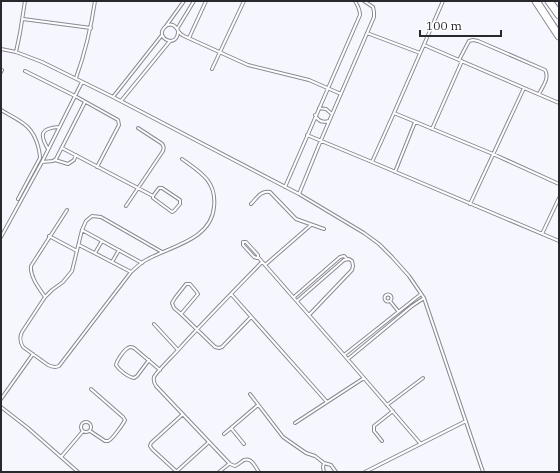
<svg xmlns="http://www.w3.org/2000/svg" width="560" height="473" font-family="'IBM Plex Serif',serif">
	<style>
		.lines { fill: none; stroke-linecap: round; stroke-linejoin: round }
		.service-casing { stroke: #898992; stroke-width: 4 }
		.trunk-casing { stroke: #898992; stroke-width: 9 }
		.service { stroke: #fff; stroke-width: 2 }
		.trunk { stroke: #fff; stroke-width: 7 }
	</style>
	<rect width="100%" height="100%" fill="#f6f6ff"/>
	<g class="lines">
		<defs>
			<path id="service" d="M23 19 91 28
				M166 26 184 1
				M177 29 194 1
				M178 32C177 49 155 38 164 28 166 25 170 24 173 25 177 27 177 30 179 32 180 34 182 35 184 36L248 65 309 80 341 94
				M367 33 420 53
				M189 38 206 1
				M424 45 559 103
				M1 49 16 52 42 62 113 97 299 194 364 233 379 244 392 257 409 276 424 298 483 472
				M16 52 20 33 25 1
				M459 60 469 41 473 40 478 41 545 70C550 78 542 87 539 94
				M212 69 244 1
				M25 71 75 96 118 120 119 125 97 167
				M1 72 2 70
				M76 78C85 53 91 28 95 1
				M113 97 162 35
				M121 101 170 41
				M319 108 326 109 332 114
				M1 110C19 121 32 124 38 146 39 150 40 154 40 158L18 199
				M394 113 493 154 559 184
				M315 115C318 121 323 123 329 121
				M432 129 462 61
				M307 135 372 162 559 241
				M62 148 153 196
				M48 149C39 134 41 128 59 127
				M55 160 68 164 74 160 76 155
				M42 162 53 161 56 159 85 102
				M372 162 394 113 443 1
				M395 172 415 122
				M285 187 360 15C360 9 358 6 355 1
				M159 188H162L180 200V204L174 211 172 212 153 198V196Z
				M299 194 321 140 374 17V12L373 7 364 1
				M251 204C257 198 261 190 270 192L296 219 324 229
				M470 204 524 88
				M126 206 163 151C164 148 164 145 161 143L138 128
				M82 230 142 263
				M542 234 559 198
				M49 236 77 251
				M1 237 42 162 82 82
				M243 242H246L258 255V257L257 258 254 257 243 245Z
				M79 245 131 272
				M162 252 101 217 92 216 86 221 82 230 72 271 63 282 52 290 45 297 22 332C19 338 20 342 23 347L48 365C52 367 55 368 59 366L131 272C136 268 141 262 148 259 171 246 211 240 214 207 217 181 200 172 182 159
				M95 253 102 241
				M258 257 344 355 420 443
				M112 262 119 250
				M265 265 311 225
				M186 284H190L196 291 198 294 181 314 174 308 172 303 175 298Z
				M231 294 327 402
				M384.5 298a3.5 3.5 0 1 1 7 0a3.5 3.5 0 1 1-7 0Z
				M45 297C39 288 30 277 31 266L67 210
				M294 297 340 257 344 256 347 259
				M297 301 344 260 349 259 352 261 353 266 352 270 309 315
				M390 301 398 311
				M181 314 215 347 219 348 222 347 251 317
				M154 324 178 350
				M344 355 421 294
				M348 359 412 306 424 298
				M149 360 137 376 134 378C128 377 119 370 116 365 117 360 124 350 128 348 131 346 131 347 134 348L160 370
				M250 394 283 437 306 453 315 456 324 463 331 465 336 472
				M1 399 33 354
				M387 405 423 378
				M1 407 28 428 78 472
				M81 427a5 5 0 1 1 10 0a5 5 0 1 1-10 0Z
				M295 423 364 378
				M231 428 244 444
				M90 431 105 441C106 441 107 441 108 441 112 440 123 424 125 420L123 417 91 389
				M224 434 258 405
				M382 441 374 431V426L393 411
				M61 457 83 431
				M176 472 209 442
				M177 472 152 449 150 446 151 443 183 414
				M219 472 229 464
				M259 472C255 467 252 457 244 460 241 462 239 464 235 466L230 464 156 386C154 383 153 381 154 377 158 370 173 356 179 349 206 319 234 291 262 262
				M324 472 323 467 324 463
				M365 472 466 421"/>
			<path id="trunk" d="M536 1 559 36
				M549 1 559 15"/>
		</defs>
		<use href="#service" class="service-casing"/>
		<use href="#trunk" class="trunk-casing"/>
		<use href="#service" class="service"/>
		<use href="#trunk" class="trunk"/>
	</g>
	<rect width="560" height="473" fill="none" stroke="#29292d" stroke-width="4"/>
	<path d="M420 30v6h81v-6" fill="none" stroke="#29292d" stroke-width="2"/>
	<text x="426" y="30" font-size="12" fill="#29292d" stroke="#ffffff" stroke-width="3" paint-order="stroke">100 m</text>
</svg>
